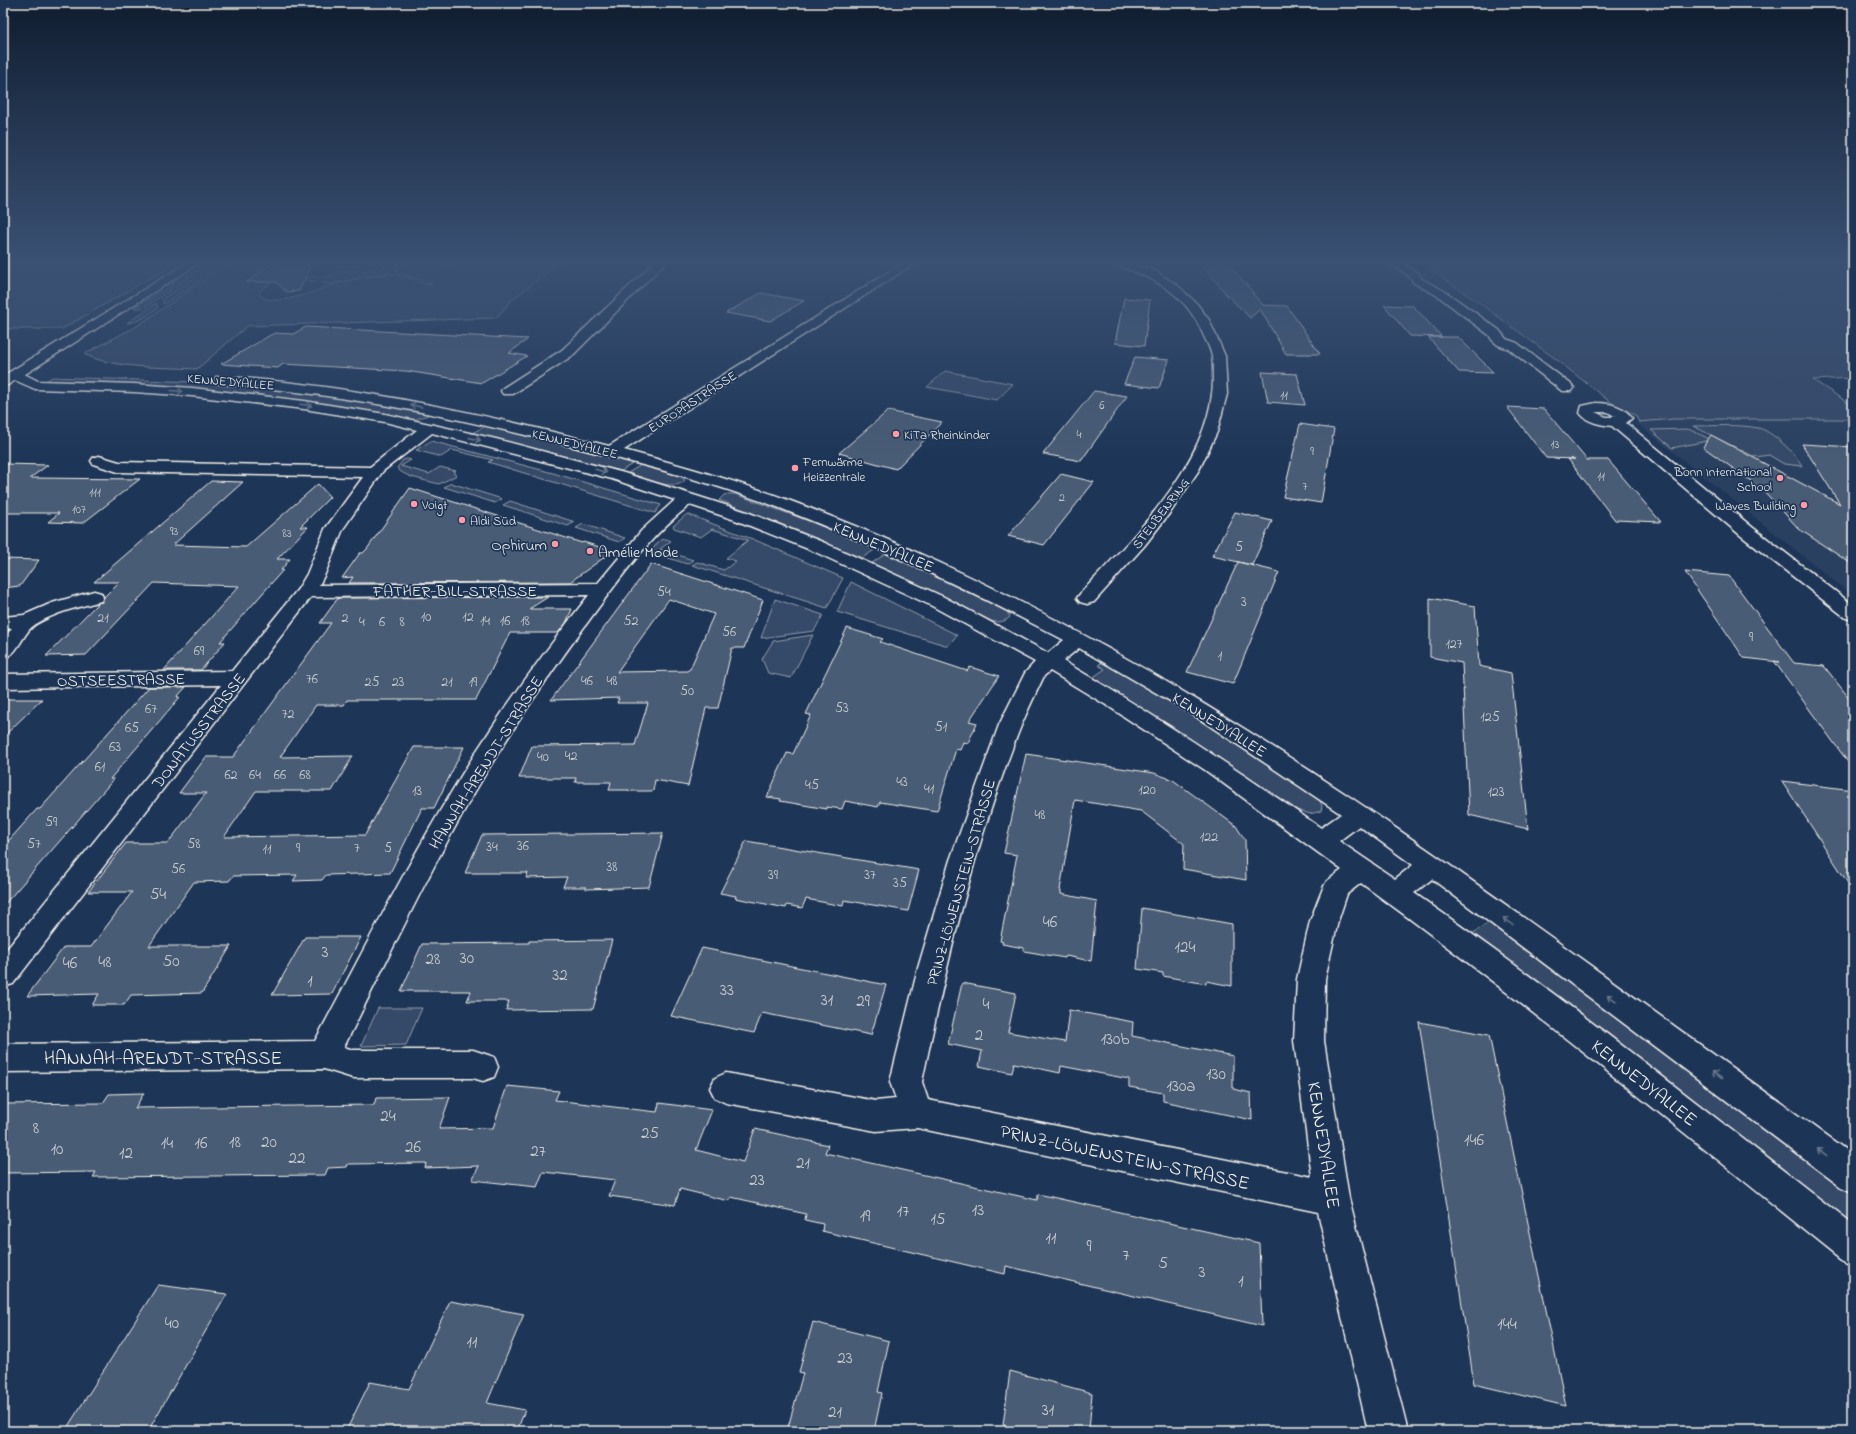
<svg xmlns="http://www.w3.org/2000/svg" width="1856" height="1434" font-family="'Indie Flower',sans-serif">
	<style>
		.built { fill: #2a4060 }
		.green { fill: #354a67; stroke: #949ea8 }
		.building { fill: #485b74; stroke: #f4f1e8; fill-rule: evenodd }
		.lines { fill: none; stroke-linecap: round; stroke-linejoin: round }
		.street-casing { stroke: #f4f1e8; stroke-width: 3 }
		.secondary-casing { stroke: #f4f1e8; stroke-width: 3 }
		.street { fill: #1d3557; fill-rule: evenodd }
		.secondary { fill: #1d3557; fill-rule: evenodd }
		.oneway { stroke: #68778a }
		.poi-dot { fill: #ff9aa2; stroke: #1d3557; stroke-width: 1.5 }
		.labels { text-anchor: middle; stroke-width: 3.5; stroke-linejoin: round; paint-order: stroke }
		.far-number-label { font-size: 12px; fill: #c9cccb }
		.far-street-label { font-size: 13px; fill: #f4f1e8; stroke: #1d3557 }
		.far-poi-label { font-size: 13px; fill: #f4f1e8; stroke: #1d3557; text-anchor: start }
		.number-label { font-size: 14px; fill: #c9cccb }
		.poi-label { font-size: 16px; fill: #f4f1e8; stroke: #1d3557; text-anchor: end }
		.street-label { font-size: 16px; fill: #f4f1e8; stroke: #1d3557 }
		.near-number-label { font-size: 17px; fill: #c9cccb }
		.near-street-label { font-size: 19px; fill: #f4f1e8; stroke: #1d3557 }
	</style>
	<rect width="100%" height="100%" fill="#1d3557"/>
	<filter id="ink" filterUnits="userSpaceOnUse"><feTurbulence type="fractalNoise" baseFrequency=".025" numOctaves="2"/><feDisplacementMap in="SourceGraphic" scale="8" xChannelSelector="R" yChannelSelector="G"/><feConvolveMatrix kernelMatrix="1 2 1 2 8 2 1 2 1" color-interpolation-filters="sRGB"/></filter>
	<g filter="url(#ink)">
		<path class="built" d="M1674 419H1853V596L1638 424 1639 422Z"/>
		<path class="green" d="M3 260H182L62 329H3Z
			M212 260H216L143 308H134C147 299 161 293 174 284L171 283 181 280Z
			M221 260H230L164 304 162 299Z
			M234 260H272L258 270H263L248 282H272L260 291 259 294C272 310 317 290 332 285 350 280 371 275 390 274 402 274 416 281 428 285L432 284 397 272 396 270 408 260H429L427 261 453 265 465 260H563L512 300 496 318 247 326 197 369C164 367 113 369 84 354L137 326Z
			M392 260H403L388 272 331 284C325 284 302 280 296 276H331L337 271 381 270Z
			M1416 260H1835L1853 268V378L1813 380 1853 406V419H1674L1639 422 1635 415 1610 402 1557 360 1481 304Z
			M156 303 158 308C149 314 139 323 127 323Z
			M945 371 1013 384 997 400 927 387Z
			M52 377 229 383 330 395 427 413 428 415 414 420 353 408 254 394 134 384 46 381Z
			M486 426 634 463 621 471 472 433Z
			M1693 426C1714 426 1737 424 1758 428 1771 430 1796 454 1802 466L1784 464 1769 455 1755 457Z
			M1688 429 1712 440 1672 448 1651 430Z
			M431 441 553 473 661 505 655 513 488 462 493 460 452 450 441 457 416 450Z
			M407 459 411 460 401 466 429 474 440 467 456 471 453 473 457 475 439 484C428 481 403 477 397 468L403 460Z
			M641 465 680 476 685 480C676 493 641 477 628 473Z
			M451 483 502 499 495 503 444 487Z
			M729 494H735L814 523 876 549 862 558 798 531 719 500 724 495Z
			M510 501 575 522 568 526 503 505Z
			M687 514 755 540 843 578 827 608 692 565 697 562 724 570 736 561 726 558 748 540 712 529 701 537 674 528 673 526Z
			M583 524 625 538 619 542 576 528Z
			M667 539 671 541 660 549 693 560 687 564 650 552 660 540Z
			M887 553 949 581 1006 610 1010 617C1005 622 998 623 991 621L933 591 872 563Z
			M851 582 957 635 948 646 837 612Z
			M775 599 823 615 814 631 761 638Z
			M813 635 791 678 768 673 762 659 773 641Z
			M1103 662 1190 714 1319 798 1322 806 1321 811 1310 814 1297 810 1173 727 1092 678 1105 669 1098 665Z
			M1491 921 1853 1191V1231L1469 936Z
			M378 1008H422L406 1045 361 1046Z"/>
		<path class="building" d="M277 260H313L299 291 287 292 276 282H247Z
			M1198 260H1224L1254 293H1252L1263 305 1287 306 1320 354H1286L1260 309 1250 318 1226 294Z
			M761 293 804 301 770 321 726 313Z
			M1124 298 1150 300 1144 346 1115 343Z
			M1384 305 1413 306 1442 337 1410 336Z
			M306 327 528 339 509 353 527 356 482 383 406 371 283 364 278 368 221 364 274 333 293 334Z
			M1428 337H1458L1494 373 1459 372Z
			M1135 357 1169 360 1159 388 1124 384Z
			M1262 372 1297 374 1305 405 1268 402Z
			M1094 391 1127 396 1081 461 1043 454Z
			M1507 407 1544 409 1587 460H1608L1661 522 1615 520 1568 459H1575L1546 458Z
			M888 411 942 422 896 469 839 453Z
			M1300 424 1334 429 1321 503 1283 497Z
			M1711 435 1840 504 1802 444 1853 447V565L1799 529 1762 489 1703 447Z
			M3 464 48 465 30 478 140 479 83 523 48 522 59 513H3Z
			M1061 474 1094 482 1044 545 1008 536Z
			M211 481 243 482 173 545 246 547 318 484 330 497 300 527H308L277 559H290L281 570H283L220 642H225L201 670H164L239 586 154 583 86 655 46 656 98 603 102 602 104 597 119 582H94Z
			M410 488 582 543 583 542 613 551 570 582 349 583 353 577 342 578 360 553H363L367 549Z
			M1235 512 1272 521 1252 565 1212 556Z
			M3 559 39 560 20 586 3 588Z
			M1238 562 1279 572 1233 684 1187 672Z
			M651 564 763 600 744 648H732L718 708H706L688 786 655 780 653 791H628L629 790H609L611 782H575L576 778H519L532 746 635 745 648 703H617L619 698 551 700ZM669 599 714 614 690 669 687 671 617 672Z
			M1685 572 1729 576 1794 663 1824 666 1853 703V769L1774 661 1780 662 1744 658Z
			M548 597 529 609H572L566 623 558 633H510L476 700H347L344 705H316L280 757 353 756 332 791H256L224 837 365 835 414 747H464L434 808H422L390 873 326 875 322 880 293 881 297 875 233 876 229 881 194 882 149 946H231L202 993 131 995 124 1005H92L99 994 27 996 64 947H91L132 892H88L126 843H168L206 793H179L206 757H233L331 623H320L338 598Z
			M1430 598 1475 606 1479 666 1511 673 1528 829 1469 815 1462 663 1430 657Z
			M847 628 883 639 880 642 967 671 970 667 999 676 969 721 977 723 968 743 963 742 960 750 956 749 937 811 880 802 878 807 845 801 842 809 827 807V809L780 801 781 799 767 797 787 753 793 754 811 715 806 714Z
			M149 687H186L177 697H180L110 779H114L3 906V847L37 809H40Z
			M3 699H42L3 737Z
			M1026 754 1154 773 1173 780 1236 826 1245 840 1246 880 1183 869 1184 844 1141 811 1075 800 1060 890H1061V894L1097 901 1091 961 1066 956 1065 958 1024 951V948L1002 944 1003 942 1000 941 1017 855 1004 853Z
			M1782 781 1853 790V891Z
			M663 833 649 887 586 889V887H563L567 877 526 878 528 873H465L482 835Z
			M746 841 919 870 908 911 844 900 843 906 806 899 802 908 787 905 786 908 735 898 736 896 720 893Z
			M1142 908 1232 924V986L1206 981V984L1163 976V973L1137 969Z
			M305 937H361L332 994 272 995Z
			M612 940 593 1009 506 1010 509 1001H467L471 991H401L422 944 529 943V941Z
			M702 948 886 985 871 1035 762 1013 754 1033 671 1016Z
			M962 983 1016 993 1008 1032 1065 1042 1069 1010 1133 1022 1132 1036 1233 1056V1089L1251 1093 1252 1120 1163 1101V1093L1129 1087V1079L1061 1066 1060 1073 1014 1063 1012 1073 979 1066 982 1051 948 1044Z
			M1419 1022 1489 1035 1566 1406 1474 1384Z
			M507 1086 559 1091 555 1100 605 1106 657 1112 659 1103 712 1110 696 1150 743 1162 755 1129 828 1145 825 1153 929 1176 1037 1200 1038 1194 1259 1243 1262 1326 1006 1266 1005 1274 822 1231 823 1224 805 1220 806 1214 731 1197 729 1201 680 1189 675 1205 609 1196 615 1180 543 1172 537 1187 472 1180 479 1166 425 1168 426 1163 348 1164 347 1167 328 1168 325 1175 93 1177 96 1172 3 1173V1104L103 1103 109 1094 144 1093 135 1108 374 1105 376 1098 450 1097 439 1129 493 1128Z
			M158 1285 227 1294 148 1431H65Z
			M450 1301 524 1314 487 1403 525 1410 517 1431H346L370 1382 409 1389Z
			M813 1322 889 1341 878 1392 882 1393 874 1431H787L803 1373 799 1372Z
			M1010 1371 1092 1393 1089 1431H1006L1007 1426 1003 1425Z"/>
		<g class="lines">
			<defs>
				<path id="street" d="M657 260H668L572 356 513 394H503L501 391 503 388 562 350Z
					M908 260H920L624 450C679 465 734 480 788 500 1085 609 1338 783 1591 966 1678 1029 1766 1092 1853 1155V1192L1841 1187 1432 879 1414 893C1565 998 1708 1112 1853 1225V1265L1841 1259C1683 1132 1526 1003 1361 883L1347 894 1338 921 1325 979 1324 1041 1349 1198 1408 1431H1368L1318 1212 917 1128 876 1131 726 1103 715 1098 710 1088 715 1078 726 1073 876 1101 896 1099 890 1082 918 968 950 860 999 725 1025 673 1035 662 930 605 813 551 735 520 690 505C649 536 620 579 590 619 548 676 508 734 473 795 426 877 386 963 344 1047L353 1050H473L494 1057 498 1067 494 1077 483 1081 473 1078H353L324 1069 3 1072V1044L315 1041C361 956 404 869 455 786 495 719 541 656 589 595L311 597 13 984 3 987V954L221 685 3 688V674L232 671 298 589 307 574 325 529 363 477 118 472 93 464 91 461 93 458 99 456 119 462 370 467 417 430 385 422 304 409 192 396 134 392 35 389 10 378 8 375 10 372H20L38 381 134 384 192 388 304 401 385 414 496 439 624 473 747 512 825 543 944 597 1048 653 1064 640C971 591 876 545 777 507 716 484 652 467 589 451 467 419 347 394 221 384L216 383 214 380 216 377 242 378C366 388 488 415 609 446ZM432 433 612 479 675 500 642 530 598 583 319 585 325 574 343 529 383 471ZM1079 648 1189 712 1341 814 1321 828C1236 769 1152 713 1063 661ZM1050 671 1111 708 1205 770 1342 870 1327 881 1323 888 1310 921 1297 979 1294 1041 1312 1177 928 1100 922 1082C947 962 975 840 1021 726 1028 709 1036 693 1044 676ZM1359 826 1362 828 1413 865 1395 879 1339 841Z
					M1104 260H1119L1155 271 1177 285 1197 304 1209 320 1225 356 1227 394 1217 432 1199 470 1172 510 1145 545 1094 602 1087 604 1080 602 1077 598 1080 594C1134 536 1215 459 1213 375 1213 369 1213 362 1212 357 1211 349 1206 341 1203 334 1185 291 1149 274 1105 262Z
					M1386 260H1397L1418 273 1422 279 1446 292 1499 330 1506 339 1517 343 1572 385 1574 388 1572 391H1562L1509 349 1498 345 1492 340 1489 335 1438 296 1414 283 1410 277Z
					M1596 403C1610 403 1624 406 1632 418L1626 423 1752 527 1853 605V620L1846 618 1740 535 1612 426C1601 425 1586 422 1580 413L1582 406ZM1595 412H1608L1616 417H1606Z
					M94 591 101 593 103 597 101 601C79 607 56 612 36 624 22 632 20 654 3 658V639L12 628 3 629V617L24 615 52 603Z"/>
				<path id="secondary" d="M192 260H204L8 385 3 386V376Z"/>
			</defs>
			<use href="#street" class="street-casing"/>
			<use href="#secondary" class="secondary-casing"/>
			<use href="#street" class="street"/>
			<use href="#secondary" class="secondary"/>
		</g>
		<defs><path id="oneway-shaft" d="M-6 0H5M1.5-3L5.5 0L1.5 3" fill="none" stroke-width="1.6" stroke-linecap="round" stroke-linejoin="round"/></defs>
		<g class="oneway">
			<use href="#oneway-shaft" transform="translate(177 391) rotate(4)"/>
			<use href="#oneway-shaft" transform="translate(306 405) rotate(8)"/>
			<use href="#oneway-shaft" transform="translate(416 406) rotate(-169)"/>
			<use href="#oneway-shaft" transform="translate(475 439) rotate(13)"/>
			<use href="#oneway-shaft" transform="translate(601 471) rotate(16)"/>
			<use href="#oneway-shaft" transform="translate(1508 921) rotate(-144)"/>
			<use href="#oneway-shaft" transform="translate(1612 998) rotate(-144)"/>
			<use href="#oneway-shaft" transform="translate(1717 1075) rotate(-144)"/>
			<use href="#oneway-shaft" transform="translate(1822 1152) rotate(-144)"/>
		</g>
	</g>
	<linearGradient id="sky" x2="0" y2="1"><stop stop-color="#101d30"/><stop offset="0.57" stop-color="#3a5174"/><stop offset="1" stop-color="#3a5174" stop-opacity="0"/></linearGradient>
	<rect width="1856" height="460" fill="url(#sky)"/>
	<g class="poi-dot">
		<circle cx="896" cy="434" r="4"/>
		<circle cx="795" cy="468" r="4"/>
		<circle cx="1780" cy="478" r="4"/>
		<circle cx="414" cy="504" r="4"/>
		<circle cx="1804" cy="505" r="4"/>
		<circle cx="462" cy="520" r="4"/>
		<circle cx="555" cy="544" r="4"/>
		<circle cx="590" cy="551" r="4"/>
	</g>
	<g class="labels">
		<g class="far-number-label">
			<text x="1284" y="399">11</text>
			<text x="1102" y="409">6</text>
			<text x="1079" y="438">4</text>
			<text x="1555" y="448">13</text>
			<text x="1312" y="455">9</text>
			<text x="1601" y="480">11</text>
			<text x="1305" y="490">7</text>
			<text x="95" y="496">111</text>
			<text x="1062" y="501">2</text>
			<text x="79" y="513">107</text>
			<text x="174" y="535">93</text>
			<text x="287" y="537">83</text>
		</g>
		<g class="far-street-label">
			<text transform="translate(231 381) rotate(5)" y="5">KENNEDYALLEE</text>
			<text transform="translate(692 401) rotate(-33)" y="5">EUROPASTRASSE</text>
			<text transform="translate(575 443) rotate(14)" y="5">KENNEDYALLEE</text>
			<text transform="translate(1160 513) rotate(-53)" y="5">STEUBENRING</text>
		</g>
		<g class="far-poi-label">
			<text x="904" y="439">KiTa Rheinkinder</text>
			<text x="803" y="466">Fernwärme<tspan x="803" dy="15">Heizzentrale</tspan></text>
			<text x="1772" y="476" text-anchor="end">Bonn International<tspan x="1772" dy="15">School</tspan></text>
			<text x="422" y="509">Voigt</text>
			<text x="1796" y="510" text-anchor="end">Waves Building</text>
			<text x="470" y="525">Aldi Süd</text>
		</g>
		<g class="number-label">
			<text x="1239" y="551">5</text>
			<text x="664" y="596">54</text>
			<text x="1244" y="606">3</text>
			<text x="426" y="621">10</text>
			<text x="468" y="621">12</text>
			<text x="103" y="622">21</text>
			<text x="345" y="622">2</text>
			<text x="485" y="625">14</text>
			<text x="505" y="625">16</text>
			<text x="525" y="625">18</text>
			<text x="631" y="625">52</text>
			<text x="362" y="626">4</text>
			<text x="382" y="626">6</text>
			<text x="402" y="626">8</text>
			<text x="729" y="636">56</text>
			<text x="1751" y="641">9</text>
			<text x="1454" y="648">127</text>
			<text x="199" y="655">69</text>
			<text x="1220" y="660">1</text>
			<text x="312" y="683">76</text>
			<text x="587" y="685">46</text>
			<text x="612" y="685">48</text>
			<text x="372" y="686">25</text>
			<text x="398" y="686">23</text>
			<text x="447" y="686">21</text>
			<text x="473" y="686">19</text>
			<text x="687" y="695">50</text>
			<text x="842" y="712">53</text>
			<text x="151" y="713">67</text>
			<text x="288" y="718">72</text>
			<text x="1490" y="721">125</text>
			<text x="941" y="731">51</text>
			<text x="132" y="732">65</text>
			<text x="115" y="751">63</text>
			<text x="571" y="760">42</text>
			<text x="543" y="761">40</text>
			<text x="100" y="771">61</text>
			<text x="231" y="779">62</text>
			<text x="255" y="779">64</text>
			<text x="280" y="779">66</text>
			<text x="305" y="779">68</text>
			<text x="902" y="786">43</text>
			<text x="812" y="789">45</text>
			<text x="929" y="793">41</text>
			<text x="1147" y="794">120</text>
			<text x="417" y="795">13</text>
			<text x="1496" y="796">123</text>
			<text x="1040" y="819">48</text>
			<text x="51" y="826">59</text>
			<text x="1209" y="841">122</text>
			<text x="34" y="848">57</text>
			<text x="194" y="848">58</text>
			<text x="523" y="850">36</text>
			<text x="492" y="851">34</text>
			<text x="298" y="852">9</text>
			<text x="357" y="852">7</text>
			<text x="388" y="852">5</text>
			<text x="267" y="853">11</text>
			<text x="612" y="871">38</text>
			<text x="178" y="873">56</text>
			<text x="773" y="879">39</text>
			<text x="870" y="879">37</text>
			<text x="900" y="887">35</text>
		</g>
		<g class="poi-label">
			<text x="547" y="550">Ophirum</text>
			<text x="598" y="557" text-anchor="start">Amélie Mode</text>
		</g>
		<g class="street-label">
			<text transform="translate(884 546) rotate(23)" y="6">KENNEDYALLEE</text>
			<text x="455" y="596">FATHER-BILL-STRASSE</text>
			<text transform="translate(121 679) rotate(-1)" y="6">OSTSEESTRASSE</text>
			<text transform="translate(1220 724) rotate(32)" y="6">KENNEDYALLEE</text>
			<text transform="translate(198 730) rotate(-52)" y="6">DONATUSSTRASSE</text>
			<text transform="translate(485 762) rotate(-58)" y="6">HANNAH-ARENDT-STRASSE</text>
			<text transform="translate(960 882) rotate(-74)" y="6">PRINZ-LÖWENSTEIN-STRASSE</text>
		</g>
		<g class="near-number-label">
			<text x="158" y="899">54</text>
			<text x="1050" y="927">46</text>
			<text x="1185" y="952">124</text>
			<text x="325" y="957">3</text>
			<text x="467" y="963">30</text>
			<text x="433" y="964">28</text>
			<text x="171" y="966">50</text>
			<text x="105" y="967">48</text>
			<text x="70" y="968">46</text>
			<text x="560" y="980">32</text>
			<text x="310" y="986">1</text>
			<text x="727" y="995">33</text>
			<text x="827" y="1005">31</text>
			<text x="863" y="1006">29</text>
			<text x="986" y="1009">4</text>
			<text x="979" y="1040">2</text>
			<text x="1115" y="1044">130b</text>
			<text x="1216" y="1079">130</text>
			<text x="1181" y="1091">130a</text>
			<text x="388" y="1121">24</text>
			<text x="36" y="1133">8</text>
			<text x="650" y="1138">25</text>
			<text x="1474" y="1145">146</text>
			<text x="235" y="1147">18</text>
			<text x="269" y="1147">20</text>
			<text x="167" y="1148">14</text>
			<text x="201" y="1148">16</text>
			<text x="413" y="1152">26</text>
			<text x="57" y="1154">10</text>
			<text x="538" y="1156">27</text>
			<text x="126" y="1158">12</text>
			<text x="297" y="1163">22</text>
			<text x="803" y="1168">21</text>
			<text x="757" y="1185">23</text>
			<text x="978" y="1215">13</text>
			<text x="903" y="1216">17</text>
			<text x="865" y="1221">19</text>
			<text x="938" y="1224">15</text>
			<text x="1051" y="1243">11</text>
			<text x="1089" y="1251">9</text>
			<text x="1126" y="1260">7</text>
			<text x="1163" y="1268">5</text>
			<text x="1202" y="1277">3</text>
			<text x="1241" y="1286">1</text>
			<text x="172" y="1328">40</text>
			<text x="1507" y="1329">144</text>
			<text x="472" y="1347">11</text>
			<text x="845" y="1363">23</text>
			<text x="1048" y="1415">31</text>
			<text x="835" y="1417">21</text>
		</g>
		<g class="near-street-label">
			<text x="163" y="1064">HANNAH-ARENDT-STRASSE</text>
			<text transform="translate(1645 1082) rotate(38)" y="7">KENNEDYALLEE</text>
			<text transform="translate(1325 1145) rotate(81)" y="7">KENNEDYALLEE</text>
			<text transform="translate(1125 1156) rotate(12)" y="7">PRINZ-LÖWENSTEIN-STRASSE</text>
		</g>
	</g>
	<rect width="1856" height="1434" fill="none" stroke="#1d3557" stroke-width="16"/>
	<rect x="8" y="8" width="1840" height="1418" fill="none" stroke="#f4f1e8" stroke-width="1.5" filter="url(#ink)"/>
</svg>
